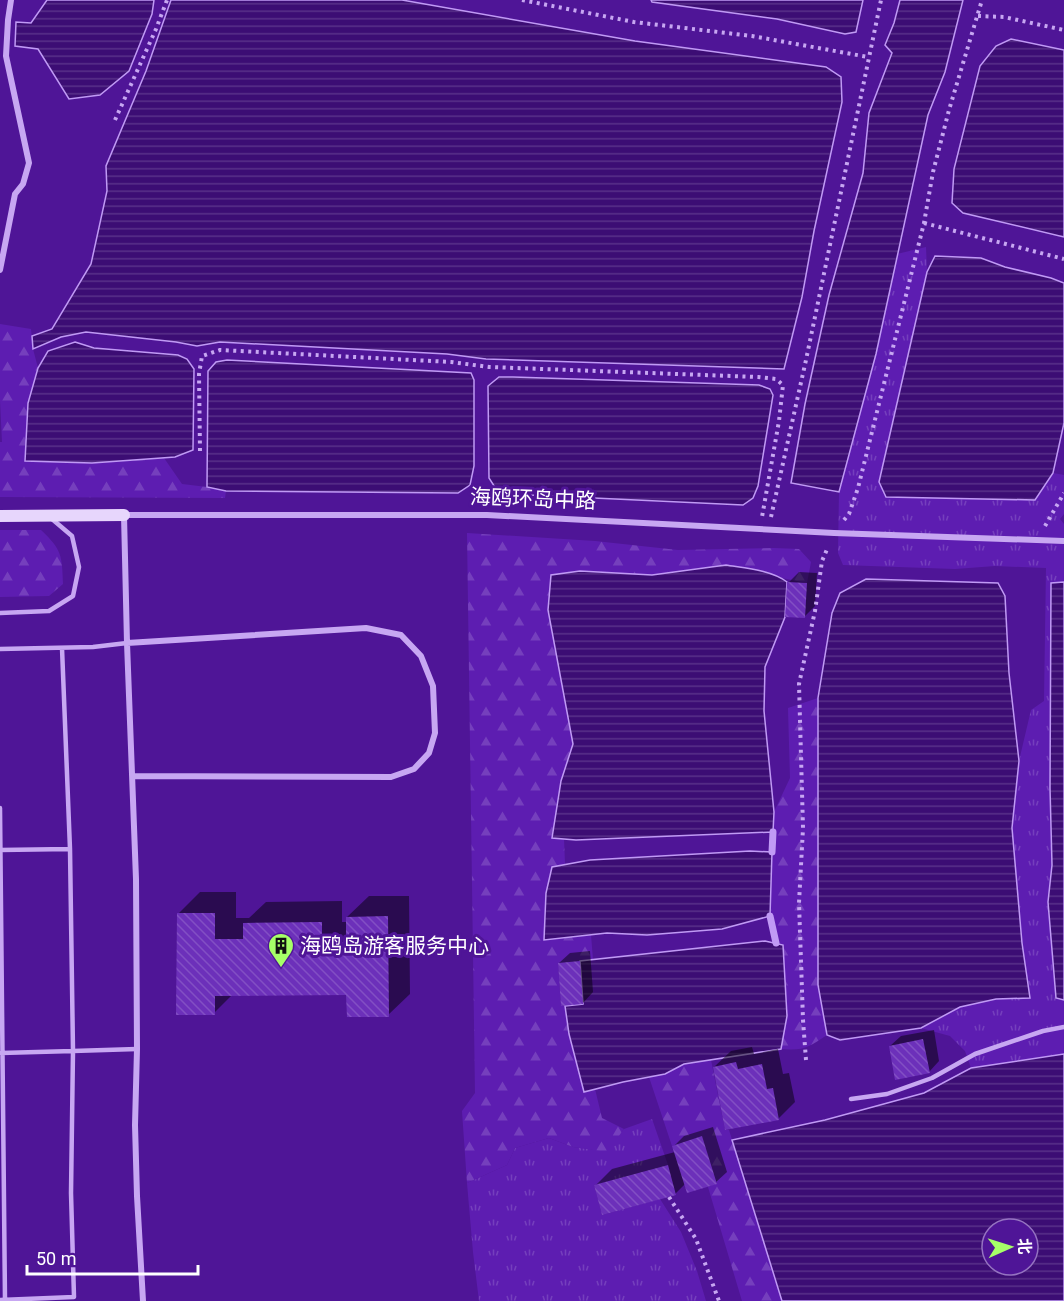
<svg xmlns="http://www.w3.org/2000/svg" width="1064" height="1301" font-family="Roboto,'Noto Sans SC',sans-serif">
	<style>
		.grass { fill: url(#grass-tufts) }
		.forest { fill: url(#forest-firs) }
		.water { fill: url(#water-rules); stroke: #c09af5; stroke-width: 1.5; fill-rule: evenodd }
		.shadow { fill: #0007 }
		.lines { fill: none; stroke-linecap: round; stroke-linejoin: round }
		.stream { stroke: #c09af5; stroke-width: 7 }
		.building { fill: url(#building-back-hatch) }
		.path { stroke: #c7a7f2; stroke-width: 4; stroke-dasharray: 3 4.5; stroke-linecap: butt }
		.lane { stroke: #c7a7f2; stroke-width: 4.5 }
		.street { stroke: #c7a7f2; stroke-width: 6 }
		.secondary { stroke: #e7d6fc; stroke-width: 12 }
		.labels { text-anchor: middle; stroke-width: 6; stroke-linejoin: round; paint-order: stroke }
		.street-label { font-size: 21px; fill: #fff; stroke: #4f1597 }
		.poi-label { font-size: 21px; fill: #fff; stroke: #4f1597; text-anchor: start }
	</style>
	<defs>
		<pattern id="grass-tufts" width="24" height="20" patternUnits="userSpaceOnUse" patternTransform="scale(1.5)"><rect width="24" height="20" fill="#5d1db1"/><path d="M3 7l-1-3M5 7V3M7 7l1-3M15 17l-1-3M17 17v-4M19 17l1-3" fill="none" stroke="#753fbd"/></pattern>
		<pattern id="forest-firs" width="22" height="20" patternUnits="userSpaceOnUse" patternTransform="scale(1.5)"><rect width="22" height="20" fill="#5d1db1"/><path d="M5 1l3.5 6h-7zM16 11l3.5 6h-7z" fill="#753fbd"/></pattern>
		<pattern id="water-rules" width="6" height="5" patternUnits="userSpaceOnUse" patternTransform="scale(1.5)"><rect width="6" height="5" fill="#3c0d74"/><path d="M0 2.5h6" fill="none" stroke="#593189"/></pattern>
		<pattern id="building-back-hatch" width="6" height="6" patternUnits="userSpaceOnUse" patternTransform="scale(1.5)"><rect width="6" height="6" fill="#6c30ba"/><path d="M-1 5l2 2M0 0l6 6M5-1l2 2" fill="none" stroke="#824fc4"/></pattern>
	</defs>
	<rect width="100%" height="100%" fill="#4f1597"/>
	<path class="grass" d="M926 247 927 272 879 482 1035 500 1053 473 1064 475V514L1060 519 1064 524V582L1051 583 1052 865 1048 902 1056 998 1064 1000V1054L971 1068 965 1051 950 1036 921 1028 960 1007 996 999 1030 997 1022 943 1012 828 1019 761 1031 710 1044 701 1046 568 995 566 955 569 843 565 838 553 839 492 876 354 897 254Z
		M652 1119 668 1165 594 1185 602 1215 660 1199 681 1232 697 1271 706 1301H479L473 1252 467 1183 507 1165 515 1148 549 1138 573 1147 606 1151 624 1129Z"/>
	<path class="forest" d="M0 324 31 329 33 349 38 368 28 403 25 461 92 463 164 458 182 484 207 487 226 491 225 498 0 497V442H2L0 400Z
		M0 530H41C62 550 62 555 63 584L49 596 0 597Z
		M467 533 595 541 678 550 773 548 799 549 811 562 807 583 782 578 759 571 726 565 652 575 580 571 570 723 573 744 561 781 552 837 564 839 565 864 552 867 546 893 544 939 591 935 593 960 558 963 561 1006H565L569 1034 584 1091 595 1089 602 1118 624 1129 607 1152 573 1147 549 1138 515 1148 507 1165 467 1183 462 1111 475 1093Z
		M818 698V985L827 1035C809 1047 804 1051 781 1049L787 1016 783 945 776 943 770 916 772 852 774 812 790 778 788 708Z
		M711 1060 725 1130H729L782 1301H742L708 1187 717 1183 702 1137 672 1146 649 1077 665 1074 684 1064Z"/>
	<path class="water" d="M47 0H154L152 14 129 71 100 95 69 99 38 49 15 46 16 22 31 23Z
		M171 0H402L635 41 826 67 841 77 842 102 814 231 802 297 784 369 486 359 447 354 220 342 197 346 176 342 86 332 61 337 33 349 32 336 52 329 91 264 107 191 106 166 146 71Z
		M651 0H863L856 32 845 34 777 19 652 2Z
		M900 0H963L945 72 928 115 876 354 839 492 791 483 805 404 829 295 863 173 869 113 892 53 885 45 894 23Z
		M1011 39 1064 50V237L963 213 952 203 954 169 980 66 996 46Z
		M935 256 981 258 1005 267 1051 278 1064 283V423L1053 473 1035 500 886 497 879 482 927 272Z
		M75 342 94 348 178 355 187 359 194 369 193 450 175 457 92 463 25 461 28 403 38 368 48 351Z
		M227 360 471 373 474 380V466L470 485 458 493 226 491 207 487 208 371 216 362Z
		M499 377H513L759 385 770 389 773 395 758 486 753 498 743 505 507 494 496 489 489 478 488 386Z
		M726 565C744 568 772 570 787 582L785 617 765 667 764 711 774 812 773 832 576 840 552 838 561 781 573 744 548 610 551 575 580 571 652 575Z
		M866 579 998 583 1005 596 1009 673 1019 761 1012 828 1022 943 1030 998 996 999 960 1007 921 1028 840 1040 827 1035 818 985V698L832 613 840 593Z
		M1064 582V1000L1056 998 1048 902 1052 865 1050 788 1051 583Z
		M750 851 772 852 770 916 722 929 647 935 607 933 544 940 546 893 552 867 590 860Z
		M765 941 783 945 787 1016 781 1049 684 1064 665 1074 623 1082 584 1092 569 1034 565 1006 583 1004 580 961Z
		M1064 1054V1301H782L732 1140 825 1120 924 1093 971 1068ZM992 1229H1028V1265H992Z"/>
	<path class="shadow" d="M799 572 817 573 815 606 804 617 788 583Z
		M200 892H236V918H249L266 902 342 901V922H347V917L369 896H409L410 994 388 1015 348 994H233L214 1013 178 914Z
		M590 951 593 992 583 1003 559 963 570 953Z
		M934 1030 939 1061 929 1072 890 1046 901 1036Z
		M752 1047 754 1054 778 1049 783 1074 789 1073 795 1102 778 1119 714 1067 731 1051Z
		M713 1127 727 1172 716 1182 685 1184 675 1194 596 1185 612 1169 675 1152 673 1147 684 1136Z"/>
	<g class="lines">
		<path class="stream" d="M772 852 773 832
			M770 916 776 943"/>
	</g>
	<path class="building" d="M787 582 807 583 805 618 785 617Z
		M177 913H215V939H243V923L322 922V942H346V917L388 916 389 1017H347L346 995 215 996V1015H176Z
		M580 961 583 1004 561 1006 558 963Z
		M923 1039 930 1073 895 1080 889 1046Z
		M736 1062 738 1069 762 1064 767 1089 773 1088 779 1120 725 1130 713 1067Z
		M702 1136 717 1184 687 1193 672 1146Z
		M668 1165 676 1195 602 1215 594 1185Z"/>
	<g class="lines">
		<path class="path" d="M522 0 634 22 752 36 868 57
			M978 16 1004 17 1064 30
			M115 120 156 29 167 0
			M924 223 1064 259
			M200 451 199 374 202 356 220 350 451 362 489 367 758 377 776 379 783 385 779 421 762 517
			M771 517 806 360 881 0
			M844 520 849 514 858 488 924 223 933 172 949 110 982 0
			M1045 526 1064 493
			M806 1060 803 1020 799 903 803 828 799 684 815 611 822 561 828 547
			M669 1197 696 1239 719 1301"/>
		<path class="lane" d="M0 613 49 611 73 596 79 567 72 536 52 519
			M0 649 93 647 127 643
			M0 808 5 1300
			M0 850 70 849
			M1 1053 73 1051 70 849 62 648
			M851 1099 887 1094 932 1078 975 1054 1043 1031 1064 1027
			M0 1300 74 1297 71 1193 73 1051 137 1049"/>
		<path class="street" d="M0 270 15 194 23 184 29 163 6 56 8 20 11 0
			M127 643 366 628 401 635 421 656 433 686 435 733 429 753 414 769 391 777 133 776
			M143 1301 137 1196 135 1125 137 1049 136 879 127 643 124 515H487L834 533 1064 541"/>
		<path class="secondary" d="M0 516 124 515"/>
	</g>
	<defs>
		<symbol id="building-pin" viewBox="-11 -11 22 30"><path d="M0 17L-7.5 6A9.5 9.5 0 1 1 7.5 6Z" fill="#a6ff68" stroke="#4f1597"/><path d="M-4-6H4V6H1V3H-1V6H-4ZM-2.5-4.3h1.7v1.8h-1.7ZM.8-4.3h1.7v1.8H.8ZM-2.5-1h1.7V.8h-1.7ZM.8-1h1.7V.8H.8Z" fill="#111"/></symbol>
	</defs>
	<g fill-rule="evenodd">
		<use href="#building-pin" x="266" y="931" width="30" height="40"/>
	</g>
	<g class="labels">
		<g class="street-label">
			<text transform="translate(533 499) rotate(2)" y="7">海鸥环岛中路</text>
		</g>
		<g class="poi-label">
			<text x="300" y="953">海鸥岛游客服务中心</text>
		</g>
	</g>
	<g transform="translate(1010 1247) rotate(87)"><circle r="28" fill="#4f1597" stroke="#9573c1" stroke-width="1.5"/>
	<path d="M0-4.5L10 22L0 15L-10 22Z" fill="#a6ff68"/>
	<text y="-9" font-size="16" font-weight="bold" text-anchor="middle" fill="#ffffff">北</text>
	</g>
	<path d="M27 1265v9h171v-9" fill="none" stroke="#ffffff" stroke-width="3"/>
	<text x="36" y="1265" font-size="18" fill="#ffffff" stroke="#4f1597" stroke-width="4.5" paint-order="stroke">50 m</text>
</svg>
